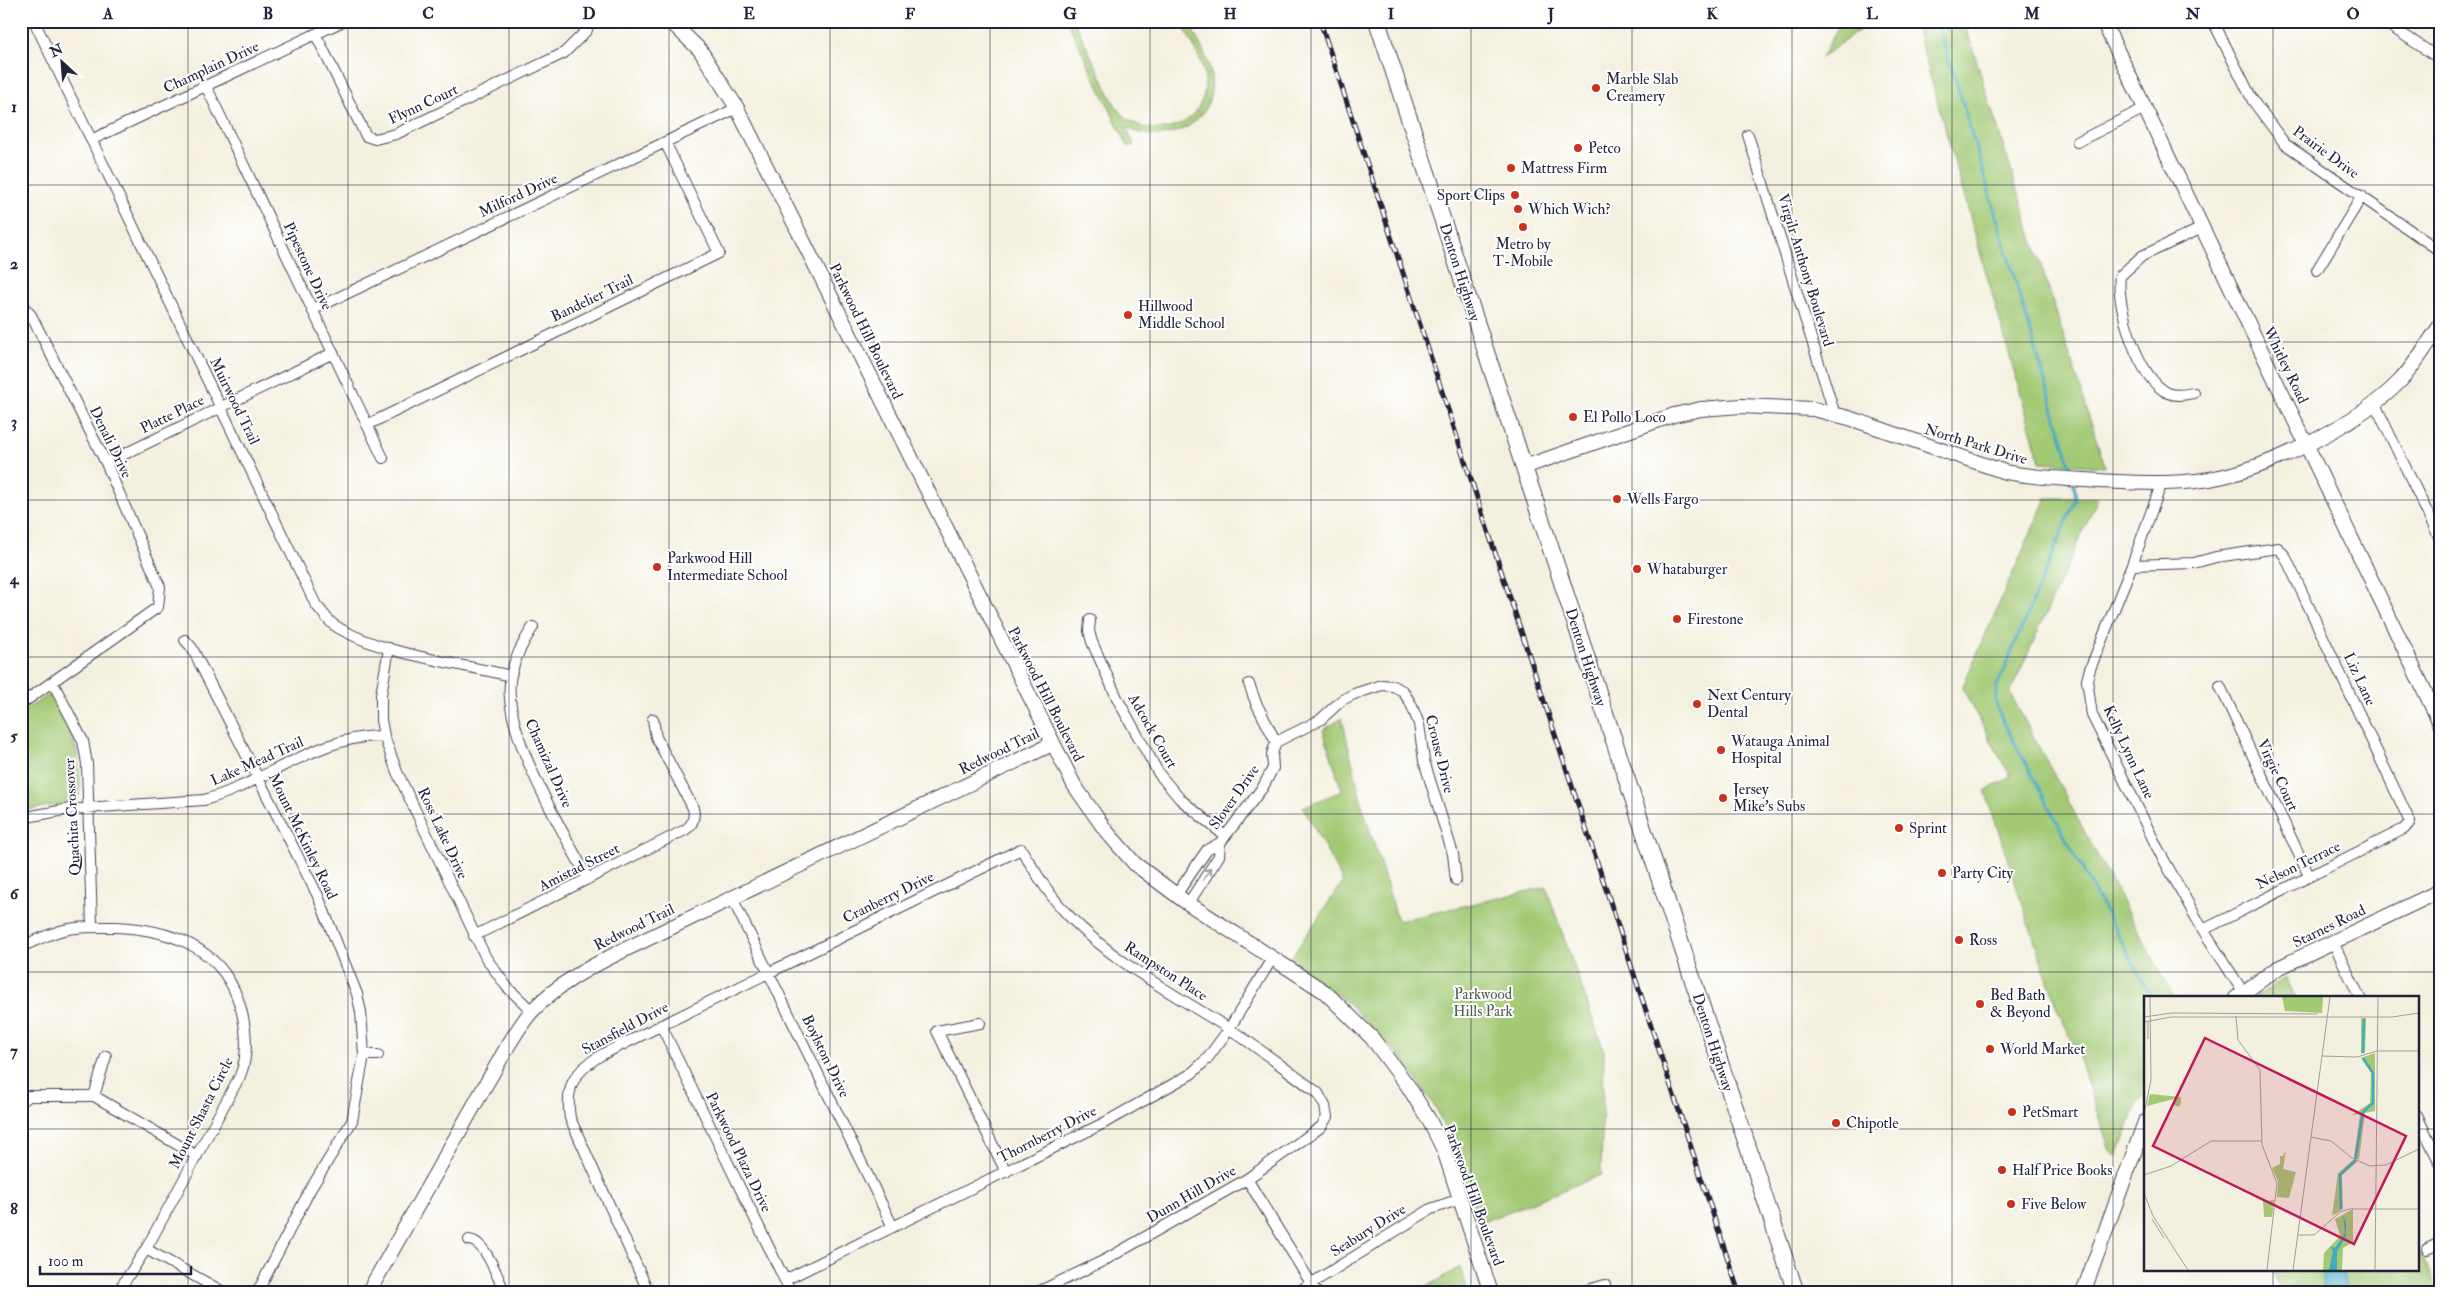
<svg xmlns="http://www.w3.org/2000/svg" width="2461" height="1314" font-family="'IM FELL Double Pica',serif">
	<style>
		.green { fill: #a3c974; stroke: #627658 }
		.water { fill: #42abc1; stroke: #32667e }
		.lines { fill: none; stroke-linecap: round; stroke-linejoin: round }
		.stream { stroke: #42abc1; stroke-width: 3 }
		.street-casing { stroke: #424154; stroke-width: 12 }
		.secondary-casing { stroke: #424154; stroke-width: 16 }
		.primary-casing { stroke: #424154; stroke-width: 18 }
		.street { stroke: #fff; stroke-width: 10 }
		.secondary { stroke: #fff; stroke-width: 14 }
		.primary { stroke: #fff; stroke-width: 16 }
		.rail-casing { stroke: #22223b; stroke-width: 5 }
		.rail { stroke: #fff; stroke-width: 3; stroke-dasharray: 9; stroke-linecap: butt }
		.oneway { stroke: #9c9ca7 }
		.grid { fill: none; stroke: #22223b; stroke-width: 1; stroke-opacity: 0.55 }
		.poi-dot { fill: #c8321e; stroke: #fff; stroke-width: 2 }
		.labels { text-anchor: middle; stroke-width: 4; stroke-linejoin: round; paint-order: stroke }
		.street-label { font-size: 15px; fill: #22223b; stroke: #fff }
		.poi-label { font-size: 15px; fill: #22223b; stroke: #fff; text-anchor: start }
		.park-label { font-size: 15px; fill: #4f5c4f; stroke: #fff }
		.inset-river { fill: none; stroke: #42abc1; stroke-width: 2.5 }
		.inset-road { fill: none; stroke: #a09e9d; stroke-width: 1 }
		.view { fill: #c2185b; fill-opacity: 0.15; stroke: #c2185b; stroke-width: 2.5 }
		.inset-edge { fill: none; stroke: #22223b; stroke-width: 2.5 }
		.neatline { fill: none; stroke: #22223b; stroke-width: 2 }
		.grid-label { font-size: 16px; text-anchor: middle; font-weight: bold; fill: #22223b }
	</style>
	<rect width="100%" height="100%" fill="#fff"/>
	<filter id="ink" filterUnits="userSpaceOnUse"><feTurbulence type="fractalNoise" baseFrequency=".02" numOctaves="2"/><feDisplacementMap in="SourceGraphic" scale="10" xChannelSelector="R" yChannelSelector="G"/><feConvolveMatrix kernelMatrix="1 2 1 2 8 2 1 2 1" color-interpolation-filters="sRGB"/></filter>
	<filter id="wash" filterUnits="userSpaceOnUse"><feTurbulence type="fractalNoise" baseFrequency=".0096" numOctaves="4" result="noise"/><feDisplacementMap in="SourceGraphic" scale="20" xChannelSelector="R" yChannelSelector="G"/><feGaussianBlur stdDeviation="1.12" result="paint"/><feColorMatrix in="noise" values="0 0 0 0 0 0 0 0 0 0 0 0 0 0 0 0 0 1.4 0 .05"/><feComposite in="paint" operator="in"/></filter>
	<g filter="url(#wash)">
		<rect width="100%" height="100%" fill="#f4f0df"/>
		<path class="green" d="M1067 21H1074L1114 103C1139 146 1205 134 1205 82 1205 61 1189 40 1181 21H1188C1196 38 1208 56 1211 74 1218 124 1166 149 1126 127L1134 145 1128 147Z
			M1842 21H1872L1821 58Z
			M1912 21H1963L1966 28 2105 467 2040 462 1917 30Z
			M2046 498H2098L2010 693 2174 998H2145V1093L2137 1105 2117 1157 2110 1151 2078 1054 2057 1008 1985 791 2011 777 1962 688Z
			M49 695 54 697C60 708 67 720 71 732 77 747 85 789 76 802L21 811V712Z
			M1342 718 1362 805 1398 921 1546 887 1604 1051 1601 1175 1480 1223 1437 1110 1402 1058 1348 1003 1289 960 1343 882 1303 807 1342 791 1323 730Z
			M2285 978 2295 998H2254Z
			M2417 1249 2439 1293H2281L2273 1270H2417Z
			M1460 1267 1469 1293H1417Z"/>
		<path class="water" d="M2322 1270H2343L2347 1293H2324Z"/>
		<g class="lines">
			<path class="stream" d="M1935 21 1954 74 2073 475
				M2074 484 2076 499 1997 686C1993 701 1998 711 2005 725L2152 998"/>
		</g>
	</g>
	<g filter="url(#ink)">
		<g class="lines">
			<defs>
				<path id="street" d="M34 21 316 605C322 611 327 620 334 625 378 654 458 663 511 676
					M2213 21 2253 101 2285 144 2440 251
					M2383 21 2440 59
					M316 35 366 136 375 139 396 134 564 53 587 30
					M206 86 383 458
					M1748 135 1835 415
					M91 140 343 21
					M2077 142 2145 108
					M2317 270 2362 196
					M21 304 31 315 106 463 160 587 158 607 21 704
					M312 310 737 108
					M2194 393C2186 394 2177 397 2168 393 2138 379 2116 306 2120 276L2142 256 2202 228
					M2374 402 2440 539
					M367 425 719 253 665 142
					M106 463 333 353
					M2162 482 2132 565 2090 669 2087 680 2092 715 2160 853 2203 930 2243 992
					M2132 565 2194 563 2216 557 2278 548 2285 556 2410 822 2404 829 2203 930
					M1090 620 1089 631 1092 642 1118 700 1159 774 1180 799 1225 836
					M533 627C523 642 515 657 511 675 499 729 563 830 588 879
					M185 640 192 648 318 896 357 994 361 1012 364 1055 352 1121 310 1190 257 1293
					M389 648 381 695V720L384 736 397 772 486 958 507 987 532 1011
					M53 683 83 741 87 764 92 927
					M2220 686 2309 876
					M1276 742 1320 720 1342 700 1354 694 1382 685 1393 686 1403 691 1411 704 1419 724 1424 761 1453 854 1456 880
					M21 818 70 809 204 800C264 784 319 734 384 736
					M1176 895 1207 850 1220 843 1263 787 1273 768 1272 754 1276 742 1256 703 1249 684
					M732 898 893 1227
					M1188 904 1219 856 1220 843
					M474 936 685 830C693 825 695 817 693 808L656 737 653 719
					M2333 942 2360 998
					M21 947C34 941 47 935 60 931 79 926 98 927 117 927 174 930 225 949 241 1009 247 1032 249 1054 240 1076L146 1249 117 1293
					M980 1023 937 1031 1006 1172
					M661 1025 791 1293
					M364 1055H378
					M94 1096 106 1056
					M21 1102 29 1096H94L197 1156
					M2417 1116 2440 1163
					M1247 1179 1317 1293
					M469 1240C486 1241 498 1279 505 1293
					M146 1249 225 1293
					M2427 1249 2440 1243
					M785 1280 1104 1123 1191 1074 1207 1059 1229 1029 1273 957
					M649 1293 570 1118C565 1086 574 1072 601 1055L1021 849C1035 871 1048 894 1067 914 1113 962 1172 993 1228 1028 1259 1048 1288 1071 1318 1093L1325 1106 1327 1117 1321 1127 1247 1179 1105 1260 1036 1293
					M1296 1293 1431 1209 1460 1199
					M1577 1293 1605 1285"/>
				<path id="secondary" d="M670 21 700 50 737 108 1074 785 1106 831 1135 864 1183 900 1325 992 1372 1038 1408 1086 1429 1120 1444 1150 1491 1293
					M2103 21 2440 723
					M1524 467 1674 415 1701 409 1741 406 1813 409 1849 418 2005 472C2036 478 2067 479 2099 481 2140 483 2184 486 2224 476 2278 464 2361 421 2400 381 2415 365 2427 344 2440 326
					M2236 998 2278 968 2440 891
					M368 1293 506 1049C514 1036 522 1022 532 1011 557 984 590 967 622 951L1052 744
					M2083 1293 2145 1122"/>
				<path id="primary" d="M1377 21 1796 1293"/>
			</defs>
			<use href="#street" class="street-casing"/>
			<use href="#secondary" class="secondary-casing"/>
			<use href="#primary" class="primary-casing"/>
			<use href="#street" class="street"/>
			<use href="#secondary" class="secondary"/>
			<use href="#primary" class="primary"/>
			<defs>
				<path id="rail" d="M1320 21 1739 1293"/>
			</defs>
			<use href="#rail" class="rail-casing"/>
			<use href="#rail" class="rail"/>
		</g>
		<defs><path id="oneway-shaft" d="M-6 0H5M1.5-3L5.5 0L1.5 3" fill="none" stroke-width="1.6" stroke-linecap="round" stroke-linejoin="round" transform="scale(1.25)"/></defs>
		<use class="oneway" href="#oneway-shaft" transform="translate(1207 874) rotate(-57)"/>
	</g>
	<path class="grid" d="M188 21V1293M348 21V1293M509 21V1293M669 21V1293M830 21V1293M990 21V1293M1150 21V1293M1311 21V1293M1471 21V1293M1632 21V1293M1792 21V1293M1952 21V1293M2113 21V1293M2273 21V998M21 185H2440M21 342H2440M21 500H2440M21 657H2440M21 814H2440M21 972H2440M21 1129H2145M2417 1129H2440M2273 1270V1293"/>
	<g class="poi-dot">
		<circle cx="1596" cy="88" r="5"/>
		<circle cx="1578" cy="148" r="5"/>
		<circle cx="1511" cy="168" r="5"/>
		<circle cx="1515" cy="195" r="5"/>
		<circle cx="1518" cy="209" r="5"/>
		<circle cx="1523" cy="227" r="5"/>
		<circle cx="1128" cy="315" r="5"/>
		<circle cx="1573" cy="417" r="5"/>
		<circle cx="1617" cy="499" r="5"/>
		<circle cx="657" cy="567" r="5"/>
		<circle cx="1637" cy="569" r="5"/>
		<circle cx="1677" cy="619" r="5"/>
		<circle cx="1697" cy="704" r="5"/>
		<circle cx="1721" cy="750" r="5"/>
		<circle cx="1723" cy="798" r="5"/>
		<circle cx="1899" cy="828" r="5"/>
		<circle cx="1942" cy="873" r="5"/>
		<circle cx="1959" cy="940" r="5"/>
		<circle cx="1980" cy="1004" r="5"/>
		<circle cx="1990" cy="1049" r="5"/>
		<circle cx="2012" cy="1112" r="5"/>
		<circle cx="1836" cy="1123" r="5"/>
		<circle cx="2002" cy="1170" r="5"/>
		<circle cx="2011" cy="1204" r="5"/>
	</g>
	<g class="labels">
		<g class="street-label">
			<text transform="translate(211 67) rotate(-25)" y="5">Champlain Drive</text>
			<text transform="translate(423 104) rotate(-25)" y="5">Flynn Court</text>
			<text transform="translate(2326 152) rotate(36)" y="5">Prairie Drive</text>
			<text transform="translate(518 195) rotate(-25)" y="5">Milford Drive</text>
			<text transform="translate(308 266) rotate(65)" y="5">Pipestone Drive</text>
			<text transform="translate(1806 270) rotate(73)" y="5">Virgilr Anthony Boulevard</text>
			<text transform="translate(1460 272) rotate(72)" y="5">Denton Highway</text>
			<text transform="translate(592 298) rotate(-26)" y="5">Bandelier Trail</text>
			<text transform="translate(866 331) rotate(64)" y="5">Parkwood Hill Boulevard</text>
			<text transform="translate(2286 365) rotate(64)" y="5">Whitley Road</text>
			<text transform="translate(235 401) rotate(64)" y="5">Muirwood Trail</text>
			<text transform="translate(172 414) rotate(-26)" y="5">Platte Place</text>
			<text transform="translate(111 442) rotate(64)" y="5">Denali Drive</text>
			<text transform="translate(1976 444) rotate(17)" y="5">North Park Drive</text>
			<text transform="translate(1586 657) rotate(72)" y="5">Denton Highway</text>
			<text transform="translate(2360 679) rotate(65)" y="5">Liz Lane</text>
			<text transform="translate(1046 694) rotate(63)" y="5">Parkwood Hill Boulevard</text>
			<text transform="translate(1153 731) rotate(60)" y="5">Adcock Court</text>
			<text transform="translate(999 751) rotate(-26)" y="5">Redwood Trail</text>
			<text transform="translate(2129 752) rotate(65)" y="5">Kelly Lynn Lane</text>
			<text transform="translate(1440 754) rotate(76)" y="5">Crouse Drive</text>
			<text transform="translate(257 761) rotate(-24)" y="5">Lake Mead Trail</text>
			<text transform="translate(549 763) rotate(66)" y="5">Chamizal Drive</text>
			<text transform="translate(2278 775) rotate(65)" y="5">Virgie Court</text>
			<text transform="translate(1234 797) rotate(-55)" y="5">Slover Drive</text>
			<text transform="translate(72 817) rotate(-93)" y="5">Quachita Crossover</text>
			<text transform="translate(443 833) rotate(65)" y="5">Ross Lake Drive</text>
			<text transform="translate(303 836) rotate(64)" y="5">Mount McKinley Road</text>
			<text transform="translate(2298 865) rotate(-26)" y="5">Nelson Terrace</text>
			<text transform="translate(579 867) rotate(-27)" y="5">Amistad Street</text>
			<text transform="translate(888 897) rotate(-26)" y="5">Cranberry Drive</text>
			<text transform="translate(2329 926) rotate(-26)" y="5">Starnes Road</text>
			<text transform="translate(634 927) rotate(-26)" y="5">Redwood Trail</text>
			<text transform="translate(1166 971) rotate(33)" y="5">Rampston Place</text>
			<text transform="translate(625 1028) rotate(-28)" y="5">Stansfield Drive</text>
			<text transform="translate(1713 1042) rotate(72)" y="5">Denton Highway</text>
			<text transform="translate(826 1056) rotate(64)" y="5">Boylston Drive</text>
			<text transform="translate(201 1113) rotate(-63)" y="5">Mount Shasta Circle</text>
			<text transform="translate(1047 1134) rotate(-27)" y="5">Thornberry Drive</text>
			<text transform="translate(739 1152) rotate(64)" y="5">Parkwood Plaza Drive</text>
			<text transform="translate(1191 1194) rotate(-30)" y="5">Dunn Hill Drive</text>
			<text transform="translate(1474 1195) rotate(70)" y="5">Parkwood Hill Boulevard</text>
			<text transform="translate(1368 1230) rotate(-32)" y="5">Seabury Drive</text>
		</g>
		<g class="poi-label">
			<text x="1606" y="84">Marble Slab<tspan x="1606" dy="17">Creamery</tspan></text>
			<text x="1588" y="153">Petco</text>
			<text x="1521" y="173">Mattress Firm</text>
			<text x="1505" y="200" text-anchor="end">Sport Clips</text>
			<text x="1528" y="214">Which Wich?</text>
			<text x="1523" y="249" text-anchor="middle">Metro by<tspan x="1523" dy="17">T-Mobile</tspan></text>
			<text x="1138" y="311">Hillwood<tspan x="1138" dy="17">Middle School</tspan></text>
			<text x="1583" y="422">El Pollo Loco</text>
			<text x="1627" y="504">Wells Fargo</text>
			<text x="667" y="563">Parkwood Hill<tspan x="667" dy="17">Intermediate School</tspan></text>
			<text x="1647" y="574">Whataburger</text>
			<text x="1687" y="624">Firestone</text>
			<text x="1707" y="700">Next Century<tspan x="1707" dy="17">Dental</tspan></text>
			<text x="1731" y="746">Watauga Animal<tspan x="1731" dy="17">Hospital</tspan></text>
			<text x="1733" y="794">Jersey<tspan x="1733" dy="17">Mike's Subs</tspan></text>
			<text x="1909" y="833">Sprint</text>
			<text x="1952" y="878">Party City</text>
			<text x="1969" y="945">Ross</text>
			<text x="1990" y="1000">Bed Bath<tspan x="1990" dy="17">&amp; Beyond</tspan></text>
			<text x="2000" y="1054">World Market</text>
			<text x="2022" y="1117">PetSmart</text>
			<text x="1846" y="1128">Chipotle</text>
			<text x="2012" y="1175">Half Price Books</text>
			<text x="2021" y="1209">Five Below</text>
		</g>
		<g class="park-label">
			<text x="1483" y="999">Parkwood<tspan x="1483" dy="17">Hills Park</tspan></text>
		</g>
	</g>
	<g transform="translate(2144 996)">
		<rect width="275" height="275" fill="#f4f0df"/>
		<path d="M138 1H179L178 17 141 15ZM217 22H222L221 56 217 58ZM231 57V115L221 117 215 164 210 161 216 118 208 119 226 107 227 77 217 62ZM6 98 37 101V107L35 111 30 109V103L3 110ZM142 154 139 173 152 176 145 202 133 201 134 185 128 172 136 168V160H139ZM209 164 213 166 198 179 199 213 188 220 194 177ZM130 204 128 221H120L119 205ZM209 213V246L199 252 198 274H179L180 257 196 240 191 223Z" fill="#a3c974"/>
		<path d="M199 219 202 227V240L193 256V274H185L189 255 186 250 191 252 201 237Z" fill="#42abc1"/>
		<path class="inset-river" d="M219 57 220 23M197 213 196 179 211 165 219 116 229 107V77L219 62"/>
		<path class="inset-road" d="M92 20 94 44 116 74 118 149 133 187 123 274M0 21 28 17 174 18M0 26 27 21H248L275 17M4 26V43M178 60 213 61 233 55H275M0 118 7 84 6 1M167 141 187 145 208 162 226 170 242 169 275 153M0 179 27 170 67 145H118M0 197 9 220 44 274M8 223 20 242M154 239H170L196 216 205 213H275M149 274 186 1M231 274 234 1"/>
		<path class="view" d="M61 42 262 140 210 248 9 150Z"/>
		<rect width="275" height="275" class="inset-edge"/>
	</g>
	<rect width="2461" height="1314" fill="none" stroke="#fff" stroke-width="55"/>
	<g transform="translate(62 62) rotate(334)" stroke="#ffffff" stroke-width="4" paint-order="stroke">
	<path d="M0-4L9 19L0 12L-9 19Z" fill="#22223b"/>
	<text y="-8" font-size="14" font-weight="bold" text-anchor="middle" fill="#22223b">N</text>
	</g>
	<path d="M40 1266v8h151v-8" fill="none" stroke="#22223b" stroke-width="2.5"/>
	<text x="48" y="1266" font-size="15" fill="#22223b" stroke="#ffffff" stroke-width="4" paint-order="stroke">100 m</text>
	<rect x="28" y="28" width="2406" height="1258" class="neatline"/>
	<g class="grid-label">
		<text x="108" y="19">A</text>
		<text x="268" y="19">B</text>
		<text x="428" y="19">C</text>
		<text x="589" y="19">D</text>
		<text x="749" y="19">E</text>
		<text x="910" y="19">F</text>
		<text x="1070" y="19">G</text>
		<text x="1230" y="19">H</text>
		<text x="1391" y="19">I</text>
		<text x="1551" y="19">J</text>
		<text x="1712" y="19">K</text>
		<text x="1872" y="19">L</text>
		<text x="2032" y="19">M</text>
		<text x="2193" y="19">N</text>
		<text x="2353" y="19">O</text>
		<text x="14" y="112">1</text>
		<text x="14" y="269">2</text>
		<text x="14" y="427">3</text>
		<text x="14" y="584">4</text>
		<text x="14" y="741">5</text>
		<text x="14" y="899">6</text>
		<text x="14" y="1056">7</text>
		<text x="14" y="1214">8</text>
	</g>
</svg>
